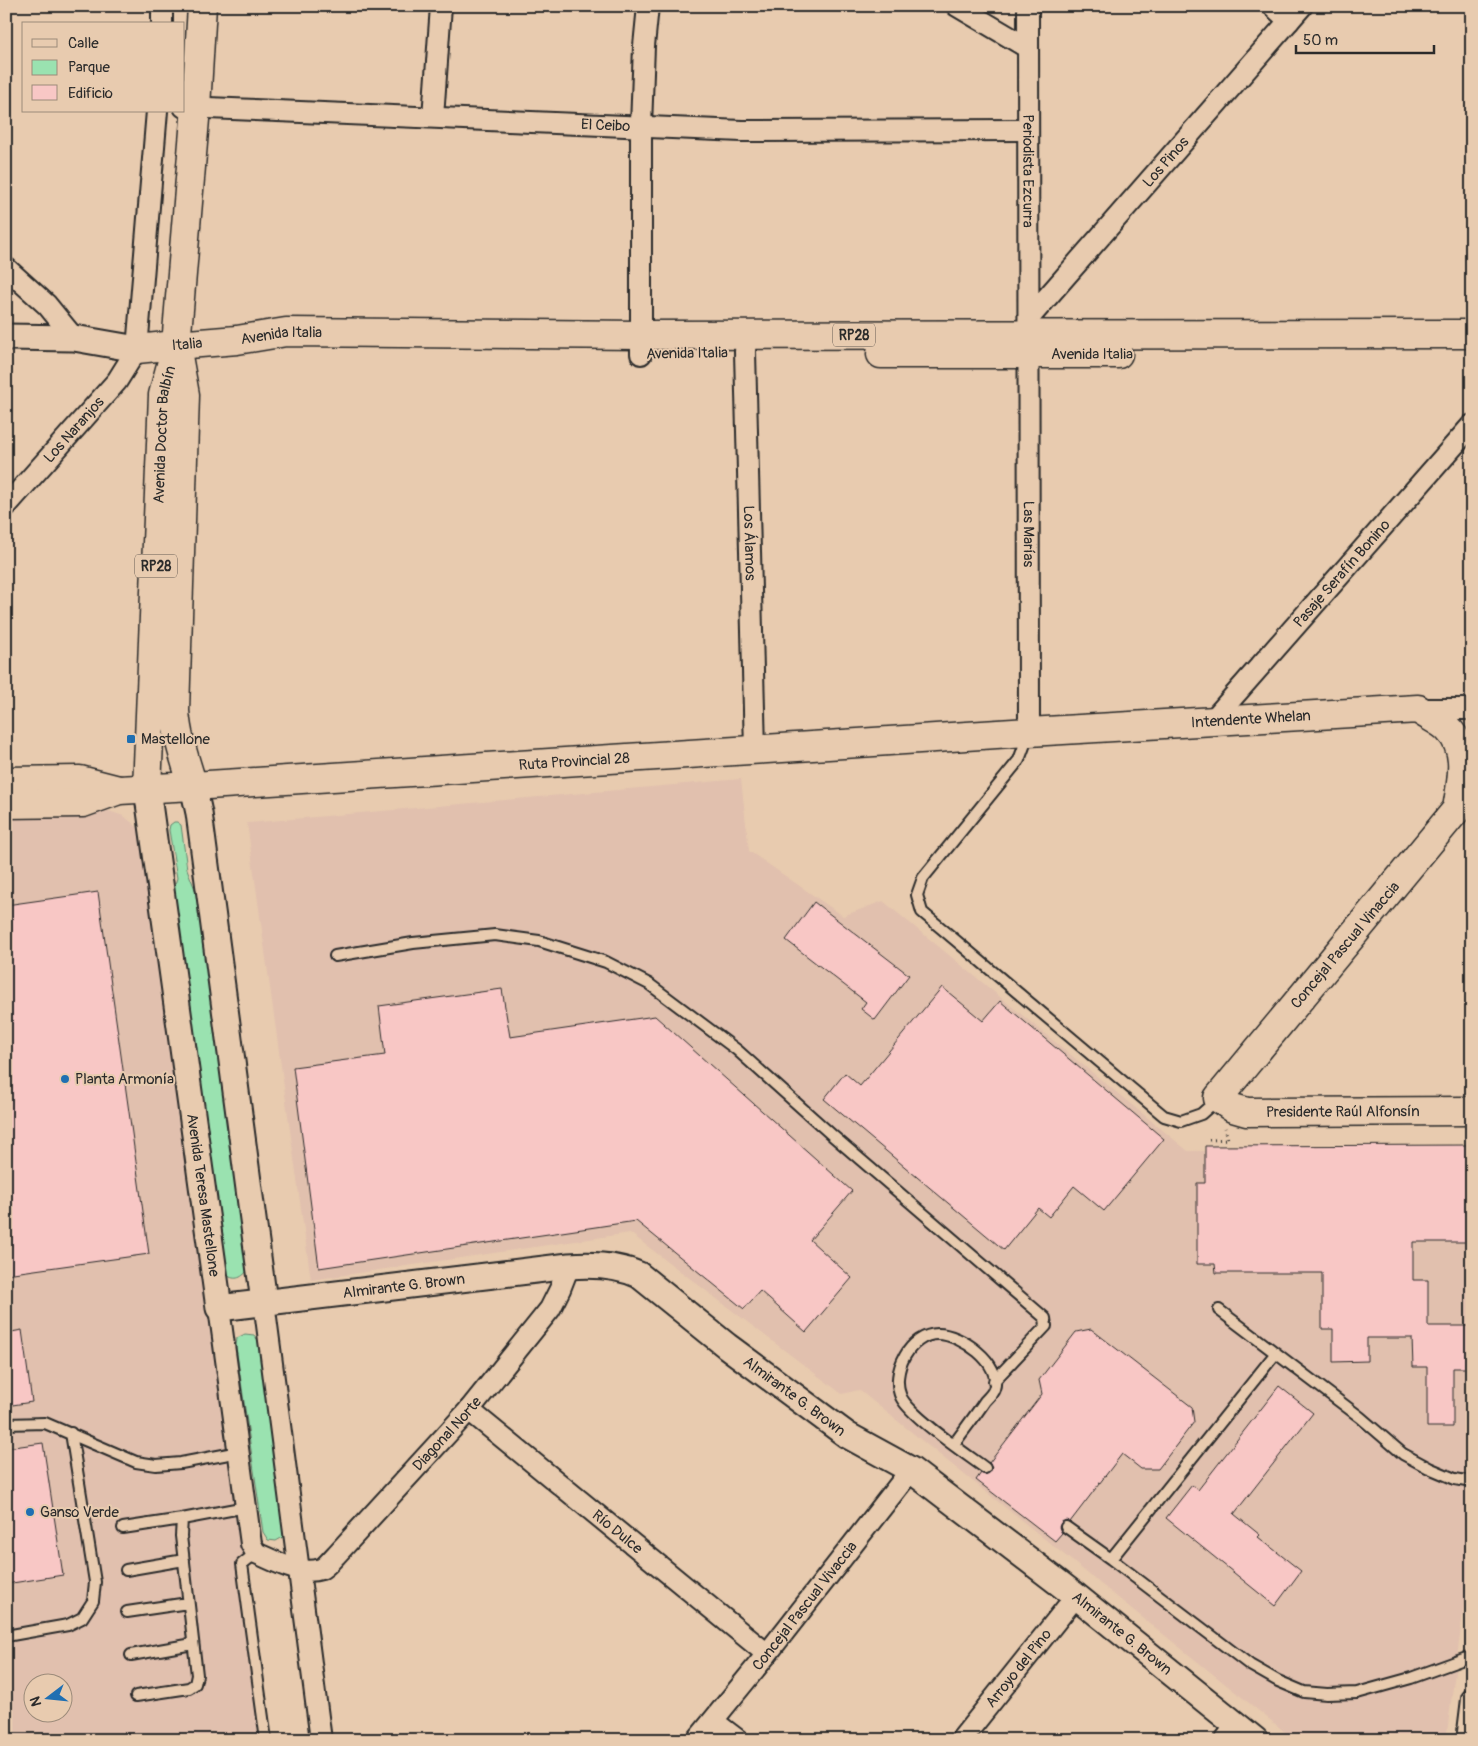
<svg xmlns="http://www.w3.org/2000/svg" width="1478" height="1746" font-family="Pangolin,sans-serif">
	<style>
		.built { fill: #e1c0ae; fill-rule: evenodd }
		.green { fill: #9ae2b0; stroke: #62866e }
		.building { fill: #f8c7c5; stroke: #2b2b2b }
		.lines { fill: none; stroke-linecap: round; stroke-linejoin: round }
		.service-casing { stroke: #2b2b2b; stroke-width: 14 }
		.minor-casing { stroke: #2b2b2b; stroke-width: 24 }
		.tertiary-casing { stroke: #2b2b2b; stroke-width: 29 }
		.secondary-casing { stroke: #2b2b2b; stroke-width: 31 }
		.primary-casing { stroke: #2b2b2b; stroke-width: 31 }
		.path { stroke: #2b2b2b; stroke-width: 3; stroke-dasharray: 1 4; stroke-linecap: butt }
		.service { stroke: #e8cbaf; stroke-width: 10 }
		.minor { stroke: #e8cbaf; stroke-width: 20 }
		.tertiary { stroke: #e8cbaf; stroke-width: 25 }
		.secondary { stroke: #e8cbaf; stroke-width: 28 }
		.primary { stroke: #e8cbaf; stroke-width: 28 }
		.poi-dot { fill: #1f6fb2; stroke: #e8cbaf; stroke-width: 2 }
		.labels { text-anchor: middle; stroke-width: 4; stroke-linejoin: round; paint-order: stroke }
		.shield { fill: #e8cbaf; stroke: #645b53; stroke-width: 1 }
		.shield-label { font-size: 14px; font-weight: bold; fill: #2b2b2b }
		.street-label { font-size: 15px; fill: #2b2b2b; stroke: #e8cbaf }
		.poi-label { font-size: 15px; fill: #2b2b2b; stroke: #e8cbaf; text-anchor: start }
	</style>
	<rect width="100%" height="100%" fill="#e8cbaf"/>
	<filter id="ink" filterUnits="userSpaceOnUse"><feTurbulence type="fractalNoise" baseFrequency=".02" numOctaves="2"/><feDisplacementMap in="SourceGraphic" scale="10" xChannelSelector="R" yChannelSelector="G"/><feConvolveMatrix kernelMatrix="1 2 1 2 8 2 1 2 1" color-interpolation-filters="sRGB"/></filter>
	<g filter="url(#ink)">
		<path class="built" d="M741 779 749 851 843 916 883 901 1188 1151 1472 1149V1545L1446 1740H1295L859 1390 842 1394 630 1233 311 1280 247 823Z
			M6 811H109L124 816 137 827 144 843 271 1740H6ZM32 1684H62V1714H32Z"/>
		<path class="green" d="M174 822H177L181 825 187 869 198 897 248 1270C241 1279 234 1281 225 1274L172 895 177 878 169 830 170 825Z
			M245 1334 254 1335 260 1343 286 1529 283 1537 276 1541 268 1540 263 1532 236 1347 237 1338Z"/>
		<path class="building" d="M98 892 149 1254 6 1274V905Z
			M814 902 909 975 875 1020 861 1009 866 1002 786 940Z
			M942 987 983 1021 1000 1001 1164 1139 1104 1211 1074 1186 1049 1217 1038 1208 1004 1250 824 1099 845 1073 860 1086Z
			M502 989 510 1037 655 1016 852 1191 810 1240 852 1278 806 1332 760 1291 744 1309 636 1221 319 1268 293 1067 385 1055 379 1006Z
			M1472 1145V1242H1413V1280H1428V1326H1472V1368H1453V1427H1427V1367H1413L1412 1338H1367V1361L1333 1362V1329H1322V1273H1216L1215 1264H1197V1183H1205V1146Z
			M1091 1329 1192 1407 1194 1422 1158 1469H1141L1122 1454 1070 1522 1066 1520 1061 1523 1059 1527 1062 1533 1055 1541 976 1480 981 1473 985 1475 990 1472 992 1468 989 1463 1042 1394 1039 1380 1076 1332Z
			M22 1330 32 1402 6 1406V1333Z
			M1279 1386 1313 1413 1234 1514 1260 1535 1258 1537 1301 1571 1275 1606 1166 1518 1192 1485 1198 1490Z
			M43 1443 63 1575 6 1584V1448Z"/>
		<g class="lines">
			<defs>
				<path id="service" d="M1029 733 1019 760 923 878 917 895 922 912 1164 1116 1181 1121 1201 1114 1218 1099
					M335 956 413 943 495 935 539 941 606 962 649 984 737 1050 833 1136 1045 1318 1046 1326 994 1381
					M1219 1310 1360 1417 1403 1454 1429 1468 1455 1479 1472 1482
					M6 1424 45 1423 136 1462 156 1465 181 1463 239 1452
					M954 1444C964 1430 975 1416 985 1401 988 1398 993 1393 994 1389 1003 1363 960 1334 938 1334 910 1334 890 1372 901 1397 910 1416 966 1454 985 1468
					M1066 1527 1111 1559 1250 1665 1278 1681 1304 1692 1327 1694 1357 1693 1411 1678 1472 1656
					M123 1528 182 1519 246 1507
					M256 1553 242 1564 266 1740
					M1111 1559 1276 1353
					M126 1570 184 1560
					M127 1612 188 1603
					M6 1636 68 1625 82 1618 93 1601 95 1582 71 1433
					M131 1655 193 1644
					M136 1696 189 1688 195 1684 197 1675 181 1536 182 1519"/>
				<g id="minor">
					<path d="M957 6 1028 48"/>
					<path id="s1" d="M1028 6 1029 732"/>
					<path d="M1273 6 1289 21"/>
					<path d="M162 24V6"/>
					<path id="s2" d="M184 107 742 131 1028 130"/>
					<path d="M433 117 441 6"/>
					<path d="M6 268 47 305 74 338"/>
					<path id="s3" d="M1030 317 1302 6"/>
					<path id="s4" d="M746 335 745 352 755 750"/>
					<path d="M641 354V126L644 46 648 6"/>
					<path id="s5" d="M6 506 117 381 137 349 157 111"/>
					<path d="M1418 709H1472"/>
					<path id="s6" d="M1211 722 1472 425"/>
					<path d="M264 1302 321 1740"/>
					<path id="s7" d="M219 1308 251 1544 256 1553C275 1561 300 1576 321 1569 326 1567 332 1559 336 1555L469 1410 550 1309 560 1289 569 1266"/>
					<path id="s8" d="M469 1410 767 1654"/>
					<path d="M713 1721 738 1740"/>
					<path id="s9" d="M697 1740 767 1654 911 1470"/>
					<path id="s10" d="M961 1740 1076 1596"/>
					<path d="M1225 1740 1236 1726"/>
					<path d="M1467 1740 1472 1699"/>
				</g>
				<g id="tertiary">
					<path d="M6 337 74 338 137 349"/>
					<path d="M193 786 199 813 264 1302"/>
					<path id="s11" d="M147 789 219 1308 569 1266C593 1264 617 1265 639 1275L727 1346 847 1435 911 1470 1076 1596 1255 1740"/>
				</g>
				<g id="secondary">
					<path d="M137 349 176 345 196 107 202 6"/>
					<path id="s12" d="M193 786 1029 732 1418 709C1427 716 1440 721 1448 729 1470 751 1461 782 1457 809L1218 1098 1233 1108 1247 1112 1472 1111"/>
				</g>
				<g id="primary">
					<path id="s13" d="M176 345 237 340 286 332 640 335 1472 334"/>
					<path d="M881 354H1118"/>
					<path d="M6 781 80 780 119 790"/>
					<path id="s14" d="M147 789 163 395 174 354"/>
					<path d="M6 804 83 803 119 790 193 786C185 760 177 738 175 711L185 395 176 345"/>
				</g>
			</defs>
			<use href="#service" class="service-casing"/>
			<use href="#minor" class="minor-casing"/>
			<use href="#tertiary" class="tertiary-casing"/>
			<use href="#secondary" class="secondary-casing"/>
			<use href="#primary" class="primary-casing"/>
			<path class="path" d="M1209 1140 1228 1139 1225 1128"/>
			<use href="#service" class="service"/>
			<use href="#minor" class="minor"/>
			<use href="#tertiary" class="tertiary"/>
			<use href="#secondary" class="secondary"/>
			<use href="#primary" class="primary"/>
		</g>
	</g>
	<g class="poi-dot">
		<rect x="126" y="734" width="10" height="10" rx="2.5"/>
		<circle cx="65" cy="1079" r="5"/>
		<circle cx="30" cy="1512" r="5"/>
	</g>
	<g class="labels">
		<g class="shield">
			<rect x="833" y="323.5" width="42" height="23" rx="4"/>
			<rect x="135" y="554.5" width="42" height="23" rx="4"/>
		</g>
		<g class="shield-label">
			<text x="854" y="340">RP28</text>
			<text x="156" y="571">RP28</text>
		</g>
		<g class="street-label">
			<text dy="5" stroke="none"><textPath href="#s2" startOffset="422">El Ceibo</textPath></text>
			<text dy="5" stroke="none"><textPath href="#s3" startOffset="206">Los Pinos</textPath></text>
			<text dy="5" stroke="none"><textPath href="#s1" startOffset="165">Periodista Ezcurra</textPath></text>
			<text dy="5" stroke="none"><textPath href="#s13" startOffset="106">Avenida Italia</textPath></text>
			<text transform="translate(187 344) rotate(-5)" y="5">Italia</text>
			<text transform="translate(687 353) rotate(-1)" y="5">Avenida Italia</text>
			<text x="1092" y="359">Avenida Italia</text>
			<text dy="5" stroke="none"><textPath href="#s5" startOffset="102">Los Naranjos</textPath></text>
			<text dy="5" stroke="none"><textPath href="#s14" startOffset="355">Avenida Doctor Balbín</textPath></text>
			<text dy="5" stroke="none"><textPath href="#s1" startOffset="528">Las Marías</textPath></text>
			<text dy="5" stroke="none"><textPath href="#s4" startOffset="208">Los Álamos</textPath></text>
			<text dy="5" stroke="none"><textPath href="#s6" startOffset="198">Pasaje Serafín Bonino</textPath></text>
			<text dy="5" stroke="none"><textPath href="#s12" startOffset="1060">Intendente Whelan</textPath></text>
			<text dy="5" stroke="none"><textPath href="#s12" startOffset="382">Ruta Provincial 28</textPath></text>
			<text transform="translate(1345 945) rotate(-50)" y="5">Concejal Pascual Vinaccia</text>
			<text dy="5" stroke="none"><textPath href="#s12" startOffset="1851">Presidente Raúl Alfonsín</textPath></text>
			<text dy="5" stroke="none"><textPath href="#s11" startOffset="410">Avenida Teresa Mastellone</textPath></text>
			<text dy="5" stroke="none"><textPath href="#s11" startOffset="710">Almirante G. Brown</textPath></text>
			<text dy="5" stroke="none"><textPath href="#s11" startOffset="1145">Almirante G. Brown</textPath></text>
			<text dy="5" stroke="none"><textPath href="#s7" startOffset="502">Diagonal Norte</textPath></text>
			<text dy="5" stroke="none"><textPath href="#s8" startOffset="192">Río Dulce</textPath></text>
			<text dy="5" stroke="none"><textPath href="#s9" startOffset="172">Concejal Pascual Vivaccia</textPath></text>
			<text dy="5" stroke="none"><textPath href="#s11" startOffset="1550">Almirante G. Brown</textPath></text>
			<text dy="5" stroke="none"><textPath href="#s10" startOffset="92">Arroyo del Pino</textPath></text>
		</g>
		<g class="poi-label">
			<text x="141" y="744">Mastellone</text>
			<text x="75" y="1084">Planta Armonía</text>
			<text x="40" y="1517">Ganso Verde</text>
		</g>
	</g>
	<rect width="1478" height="1746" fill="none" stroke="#e8cbaf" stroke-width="25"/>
	<rect x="12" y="12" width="1453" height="1721" fill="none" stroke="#2b2b2b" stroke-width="2" filter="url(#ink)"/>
	<rect x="22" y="22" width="162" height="90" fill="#e8cbaf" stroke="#9c8b7a"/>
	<rect x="32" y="39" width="25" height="8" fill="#e8cbaf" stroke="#9c8b7a"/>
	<text x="68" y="48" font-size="15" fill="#2b2b2b">Calle</text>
	<rect x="32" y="60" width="25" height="15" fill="#9ae2b0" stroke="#9c8b7a"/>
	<text x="68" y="72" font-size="15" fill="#2b2b2b">Parque</text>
	<rect x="32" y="85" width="25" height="15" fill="#f8c7c5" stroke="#9c8b7a"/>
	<text x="68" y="98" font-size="15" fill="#2b2b2b">Edificio</text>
	<g transform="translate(48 1698) rotate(254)"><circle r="24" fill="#e8cbaf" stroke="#9c8b7a"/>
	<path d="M0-4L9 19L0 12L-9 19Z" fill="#1f6fb2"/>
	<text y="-8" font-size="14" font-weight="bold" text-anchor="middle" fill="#2b2b2b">N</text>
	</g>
	<path d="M1296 45v8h138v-8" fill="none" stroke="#2b2b2b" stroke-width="2.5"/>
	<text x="1303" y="45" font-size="15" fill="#2b2b2b" stroke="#e8cbaf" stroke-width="4" paint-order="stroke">50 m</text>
</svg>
